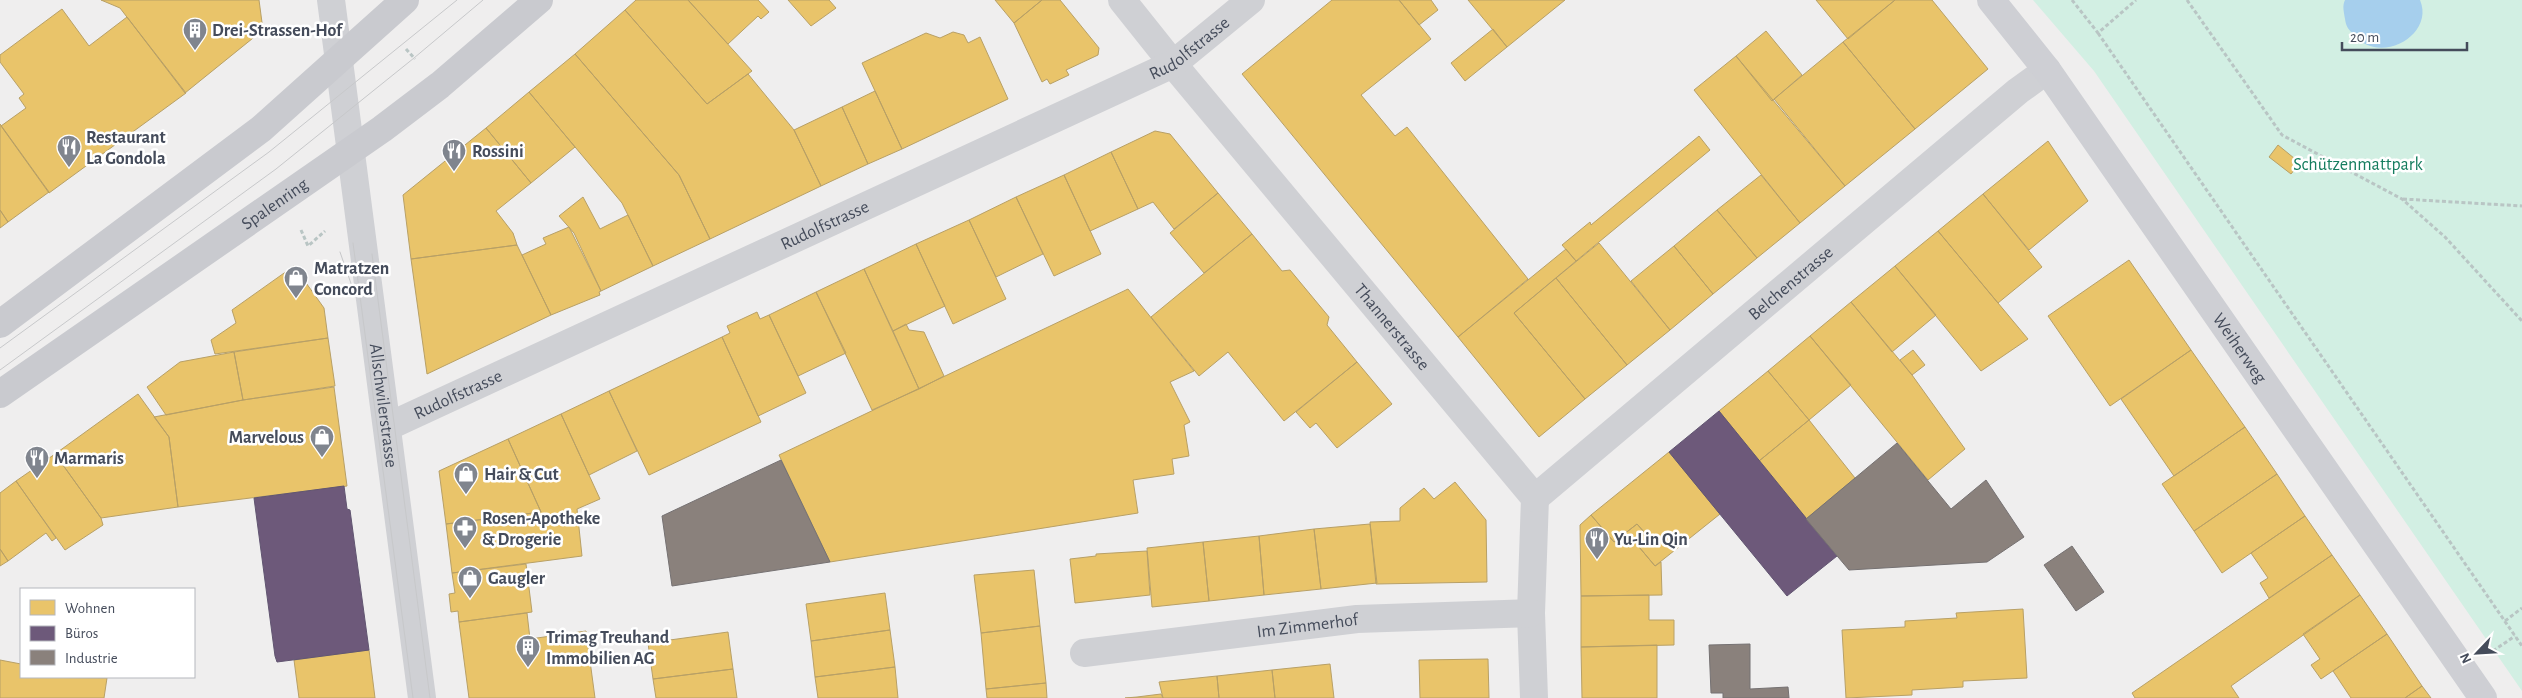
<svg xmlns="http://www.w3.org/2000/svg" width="2522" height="698" font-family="'Alegreya Sans',sans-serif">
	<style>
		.green { fill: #d2efe3 }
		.water { fill: #a6cfed }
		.homes { fill: #e9c46a; stroke: #b8a066 }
		.offices { fill: #6d597a; stroke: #615571 }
		.industry { fill: #8a817c; stroke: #757172 }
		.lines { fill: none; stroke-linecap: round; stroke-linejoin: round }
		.path { stroke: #b9c5c4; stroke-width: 3; stroke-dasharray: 4 2.5; stroke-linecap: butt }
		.street { stroke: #cfd0d4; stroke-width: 28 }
		.secondary { stroke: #cecfd4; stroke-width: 28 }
		.primary { stroke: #c9cacf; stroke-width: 28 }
		.tram { stroke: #c7c8ca; stroke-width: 1 }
		.labels { text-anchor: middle; stroke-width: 5; stroke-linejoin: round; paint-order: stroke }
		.poi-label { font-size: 18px; font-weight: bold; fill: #454c5b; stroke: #fff; text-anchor: start }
		.street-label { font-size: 18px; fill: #454c5b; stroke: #fff }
		.park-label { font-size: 18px; fill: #157d5f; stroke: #fff }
	</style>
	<rect width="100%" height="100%" fill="#efeeee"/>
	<path class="green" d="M2033 0H2522V691L2094 71Z"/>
	<path class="water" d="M2345 0H2420C2435 35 2380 66 2354 35 2349 30 2346 27 2345 19 2344 12 2342 6 2345 0Z"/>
	<path class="homes" d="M101 0H259L263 30 185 93 120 8Z
		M636 0H688L752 71 707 104 625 10Z
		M688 0H758L769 12 761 19 758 16 728 44Z
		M788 0H829L836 8 811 26Z
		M995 0H1042L1014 23Z
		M1042 0H1060L1099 48 1098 55 1066 70 1069 75 1050 84 1047 79 1042 82 1014 23Z
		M1332 0H1399L1431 39 1361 95 1395 136 1407 127 1528 279 1458 337 1242 74Z
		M1399 0H1431L1438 10 1419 25Z
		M1468 0H1565L1507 47Z
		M1816 0H1895L1848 39Z
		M1895 0H1932L1988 69 1915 129 1843 42Z
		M62 9 89 46 127 17 186 93 49 193 1 126 26 108 19 98 24 94 0 62V55Z
		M625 10 707 104 748 74 794 130 821 186 710 239 679 175 575 54Z
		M1493 29 1507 47 1465 81 1451 63Z
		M1766 31 1802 75 1772 101 1736 56Z
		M953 32 964 35 968 43 980 37 1008 99 902 149 862 63 926 33 940 38Z
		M1843 42 1915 129 1845 186 1774 99Z
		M575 54 679 175 710 239 653 266 622 203 529 92Z
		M1736 56 1845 186 1800 223 1694 90Z
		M875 91 902 149 868 164 842 107Z
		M529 92 575 147 531 183 486 128Z
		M842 107 868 164 821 186 794 130Z
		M0 124 49 192 8 222 0 210Z
		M486 128 531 183 496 211 513 233 517 245 411 259 403 195Z
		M1155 131 1170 134 1218 193 1174 229 1153 202 1138 209 1111 152Z
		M1699 136 1710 150 1576 261 1562 245 1590 222 1591 225Z
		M2048 141 2088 201 2029 250 1983 194Z
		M2278 145 2300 163 2291 174 2269 157Z
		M1111 152 1138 209 1090 231 1064 175Z
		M1064 175 1101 254 1054 276 1016 197Z
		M1761 175 1800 223 1757 258 1717 210Z
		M1218 193 1252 234 1204 273 1170 233Z
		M1983 194 2042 267 1998 303 1938 231Z
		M583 197 600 229 628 215 653 266 601 291 574 233 559 216Z
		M1016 197 1043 254 996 277 969 220Z
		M0 210 8 222 0 228Z
		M1717 210 1757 258 1713 294 1674 246Z
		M969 220 1006 299 953 324 916 244Z
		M569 227 601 291 599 292 600 295 551 315 522 255 546 244 543 238Z
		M1938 231 2028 339 1981 371 1895 266Z
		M1252 234 1282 271 1290 270 1329 317 1327 325 1357 362 1284 421 1228 352 1199 376 1151 317Z
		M1599 243 1670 330 1627 365 1556 278Z
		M916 244 945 306 893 331 864 269Z
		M517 245 551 315 427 374 411 259Z
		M1674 246 1713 294 1670 330 1631 281Z
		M1566 249 1576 261 1514 313 1585 399 1539 437 1458 337Z
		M2129 260 2191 350 2110 406 2048 316Z
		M294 266 324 308 328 338 215 354 211 340 236 323 232 310Z
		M1895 266 1936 315 1892 352 1851 302Z
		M864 269 919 389 872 410 816 292Z
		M1556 278 1627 365 1585 399 1514 313Z
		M1128 289 1194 371 1170 382 1190 422 1184 425 1189 456 1172 459 1174 474 1133 480 1138 513 830 562 779 455Z
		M816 292 846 353 798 376 769 315Z
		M1851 302 1912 375 1965 449 1928 480 1810 336Z
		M757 312 760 319 769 315 806 393 758 416 722 337 730 333 727 326Z
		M906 324 909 330 924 332 944 376 919 389 893 331Z
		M1810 336 1851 385 1809 420 1768 371Z
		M722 337 761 422 649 475 609 391Z
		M328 338 335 386 243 400 234 352Z
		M1913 350 1925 365 1912 375 1900 360Z
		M2191 350 2245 427 2174 476 2121 399Z
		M234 352 243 400 166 415 147 387 180 362Z
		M1357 362 1392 404 1337 448 1316 423 1310 428 1296 412Z
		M1768 371 1809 420 1759 461 1719 411Z
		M334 387 347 486 178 507 169 437 154 417 243 400Z
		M609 391 637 451 589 475 561 414Z
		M138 394 169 437 178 507 101 518 55 454Z
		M561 414 600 499 577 509 582 556 452 573 446 524 541 512 508 439Z
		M1809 420 1855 478 1806 519 1759 461Z
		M2245 427 2277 474 2194 531 2162 484Z
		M508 439 541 512 446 524 439 471Z
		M1669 452 1720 514 1655 566 1634 541 1645 533 1637 524 1614 542 1591 515Z
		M55 454 101 518 103 525 65 550 16 481Z
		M2277 474 2305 516 2222 573 2194 531Z
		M16 481 56 538 52 541 46 533 8 561 0 549V493Z
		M1455 482 1486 520 1487 582 1376 584 1370 522 1400 521V508L1424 488 1434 499Z
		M1591 515 1614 542 1637 524 1645 533 1634 541 1655 566 1661 562 1662 595 1581 596 1580 525Z
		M2305 516 2332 555 2269 598 2260 583 2268 578 2251 553Z
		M1370 524 1377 583 1321 589 1314 529Z
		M1314 529 1321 589 1264 595 1259 536Z
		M1259 536 1264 595 1209 601 1203 542Z
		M1203 542 1209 601 1152 607 1147 548Z
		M0 549 8 561 0 566Z
		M1147 551 1150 595 1075 603 1070 559 1096 556V554Z
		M2332 555 2360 595 2231 686 2239 698H2135L2132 693Z
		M526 564 532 612 459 622 458 611 451 612 449 594 455 593 452 573Z
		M1034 570 1040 626 981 633 974 575Z
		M885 593 890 630 811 641 806 604Z
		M1649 595V620H1674V645L1581 647V596Z
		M2360 595 2387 634 2321 679 2311 665 2320 659 2303 634Z
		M2023 609 2027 678 1963 681V687L1912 690V695L1846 698 1842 630 1905 627V621L1957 618 1956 613Z
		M527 613 530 639 586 631 595 698H469L459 622Z
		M1040 626 1046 683 986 689 981 633Z
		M890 630 895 667 815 677 811 641Z
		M728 632 733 669 653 679 648 643Z
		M2387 634 2422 686 2405 698H2351L2333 671Z
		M1657 645V698H1582L1581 647Z
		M369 650 375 698H299L294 660Z
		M1488 659 1489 698H1420L1419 660Z
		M0 660 21 664V677L107 678 104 698H0Z
		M1330 664 1334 698H1275L1272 670Z
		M895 667 898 698H818L815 677Z
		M733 669 737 698H656L653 679Z
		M1272 670 1275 698H1219L1217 676Z
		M1217 676 1219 698H1163L1159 682Z
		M1046 683 1047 698H987L986 689Z
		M2422 686 2431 698H2405Z
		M1161 694 1163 698H1125L1137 697Z"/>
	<path class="offices" d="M1719 411 1837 556 1787 596 1669 452Z
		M344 486 347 509 350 510 369 650 277 662 275 656 254 498Z"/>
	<path class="industry" d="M1897 443 1951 509 1986 480 2024 537 1987 562 1849 570 1806 519Z
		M781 460 830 562 672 586 662 516Z
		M2072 546 2104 592 2076 611 2044 565Z
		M1750 644V689L1788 687 1789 698H1723V693H1711L1709 645Z"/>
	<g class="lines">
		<path class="path" d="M2072 0 2098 33 2136 0
			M2187 0 2282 135 2402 199 2445 237 2522 321
			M270 32 299 27
			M2098 33 2522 646
			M406 49 415 59
			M2403 199 2522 206
			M301 230 308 246 325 231
			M2505 621 2522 608
			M2493 651 2515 636"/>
		<g class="street">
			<path id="s1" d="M331 0 422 698"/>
			<path id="s2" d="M1122 0 1173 64 1535 498 1531 613 1534 698"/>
			<path id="s3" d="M387 427 1173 64 1251 0"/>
			<path id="s4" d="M1535 498 2018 91 2047 70"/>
			<path id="s5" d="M1084 653 1357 619 1531 613"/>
		</g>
		<path class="secondary" id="s6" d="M1991 0 2047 70 2483 698"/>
		<g class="primary">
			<path d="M0 324 261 129 405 0"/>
			<path id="s7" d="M0 394 382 129 440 85 539 0"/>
		</g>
		<path class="tram" d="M353 243 413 698
			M340 252 354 292
			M372 254 430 698
			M0 348 269 152 457 0
			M0 370 276 169 414 58 483 0"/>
	</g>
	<defs>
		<symbol id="building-pin" viewBox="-11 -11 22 30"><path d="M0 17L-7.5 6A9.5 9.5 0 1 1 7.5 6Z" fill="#80858e" stroke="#fff"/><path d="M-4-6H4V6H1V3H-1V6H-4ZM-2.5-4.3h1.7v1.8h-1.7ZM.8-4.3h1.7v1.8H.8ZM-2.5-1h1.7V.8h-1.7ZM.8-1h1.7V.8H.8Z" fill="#fff"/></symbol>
		<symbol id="restaurant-pin" viewBox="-11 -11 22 30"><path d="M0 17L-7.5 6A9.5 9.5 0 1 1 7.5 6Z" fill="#80858e" stroke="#fff"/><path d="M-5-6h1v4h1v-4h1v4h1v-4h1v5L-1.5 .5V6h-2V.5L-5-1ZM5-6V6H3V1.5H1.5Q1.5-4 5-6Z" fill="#fff"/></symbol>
		<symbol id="shop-pin" viewBox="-11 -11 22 30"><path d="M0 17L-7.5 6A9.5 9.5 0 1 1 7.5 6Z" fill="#80858e" stroke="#fff"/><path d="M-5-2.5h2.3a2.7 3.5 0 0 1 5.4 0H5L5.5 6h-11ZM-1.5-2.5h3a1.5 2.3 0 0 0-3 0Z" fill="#fff"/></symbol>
		<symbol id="pharmacy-pin" viewBox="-11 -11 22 30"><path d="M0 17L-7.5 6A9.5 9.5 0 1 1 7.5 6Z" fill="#80858e" stroke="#fff"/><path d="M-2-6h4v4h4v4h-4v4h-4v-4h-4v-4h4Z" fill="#fff"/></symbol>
	</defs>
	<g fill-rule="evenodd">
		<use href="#building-pin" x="181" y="16" width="28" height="38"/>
		<use href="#restaurant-pin" x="55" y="133" width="28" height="38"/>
		<use href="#restaurant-pin" x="440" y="137" width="28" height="38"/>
		<use href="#shop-pin" x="282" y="264" width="28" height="38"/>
		<use href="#shop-pin" x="308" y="423" width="28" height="38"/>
		<use href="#restaurant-pin" x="23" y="444" width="28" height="38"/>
		<use href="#shop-pin" x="452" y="460" width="28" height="38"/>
		<use href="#pharmacy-pin" x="451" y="514" width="28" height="38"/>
		<use href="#restaurant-pin" x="1583" y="525" width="28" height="38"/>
		<use href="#shop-pin" x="456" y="564" width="28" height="38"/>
		<use href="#building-pin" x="514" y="633" width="28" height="38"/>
	</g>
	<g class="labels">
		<g class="poi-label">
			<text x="212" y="36">Drei-Strassen-Hof</text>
			<text x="86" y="143">Restaurant<tspan x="86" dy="21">La Gondola</tspan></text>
			<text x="472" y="157">Rossini</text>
			<text x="314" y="274">Matratzen<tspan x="314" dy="21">Concord</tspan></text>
			<text x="304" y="443" text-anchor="end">Marvelous</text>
			<text x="54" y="464">Marmaris</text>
			<text x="484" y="480">Hair &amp; Cut</text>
			<text x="482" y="524">Rosen-Apotheke<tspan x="482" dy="21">&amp; Drogerie</tspan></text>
			<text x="1614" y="545">Yu-Lin Qin</text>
			<text x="488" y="584">Gaugler</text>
			<text x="546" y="643">Trimag Treuhand<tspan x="546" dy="21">Immobilien AG</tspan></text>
		</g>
		<g class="street-label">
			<text dy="6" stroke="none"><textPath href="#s3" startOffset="888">Rudolfstrasse</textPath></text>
			<text dy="6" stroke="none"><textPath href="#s7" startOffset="334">Spalenring</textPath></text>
			<text dy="6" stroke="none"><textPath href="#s3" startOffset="482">Rudolfstrasse</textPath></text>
			<text dy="6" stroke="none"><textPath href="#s4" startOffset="334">Belchenstrasse</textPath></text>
			<text dy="6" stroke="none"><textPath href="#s2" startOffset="424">Thannerstrasse</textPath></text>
			<text dy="6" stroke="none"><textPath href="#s6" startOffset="428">Weiherweg</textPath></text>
			<text dy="6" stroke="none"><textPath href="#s3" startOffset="78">Rudolfstrasse</textPath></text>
			<text dy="6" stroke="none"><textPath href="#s1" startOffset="409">Allschwilerstrasse</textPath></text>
			<text dy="6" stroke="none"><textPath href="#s5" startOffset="225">Im Zimmerhof</textPath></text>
		</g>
		<g class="park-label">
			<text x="2358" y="170">Schützenmattpark</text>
		</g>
	</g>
	<rect x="20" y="588" width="175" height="90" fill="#ffffff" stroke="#b5b7bd"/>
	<rect x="30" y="600" width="25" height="15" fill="#e9c46a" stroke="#b5b7bd"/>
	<text x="65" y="613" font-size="15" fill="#454c5b">Wohnen</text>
	<rect x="30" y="626" width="25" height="15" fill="#6d597a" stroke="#b5b7bd"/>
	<text x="65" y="638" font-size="15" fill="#454c5b">Büros</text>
	<rect x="30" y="650" width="25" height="15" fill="#8a817c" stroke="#b5b7bd"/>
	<text x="65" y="663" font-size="15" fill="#454c5b">Industrie</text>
	<g transform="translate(2477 653) rotate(245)" stroke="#ffffff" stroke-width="4" paint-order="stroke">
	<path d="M0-4L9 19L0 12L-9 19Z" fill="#454c5b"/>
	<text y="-8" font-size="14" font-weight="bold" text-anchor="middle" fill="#454c5b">N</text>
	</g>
	<path d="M2342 42v8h125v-8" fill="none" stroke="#454c5b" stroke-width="2.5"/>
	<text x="2350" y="42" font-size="15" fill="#454c5b" stroke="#ffffff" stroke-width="4" paint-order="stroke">20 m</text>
</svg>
